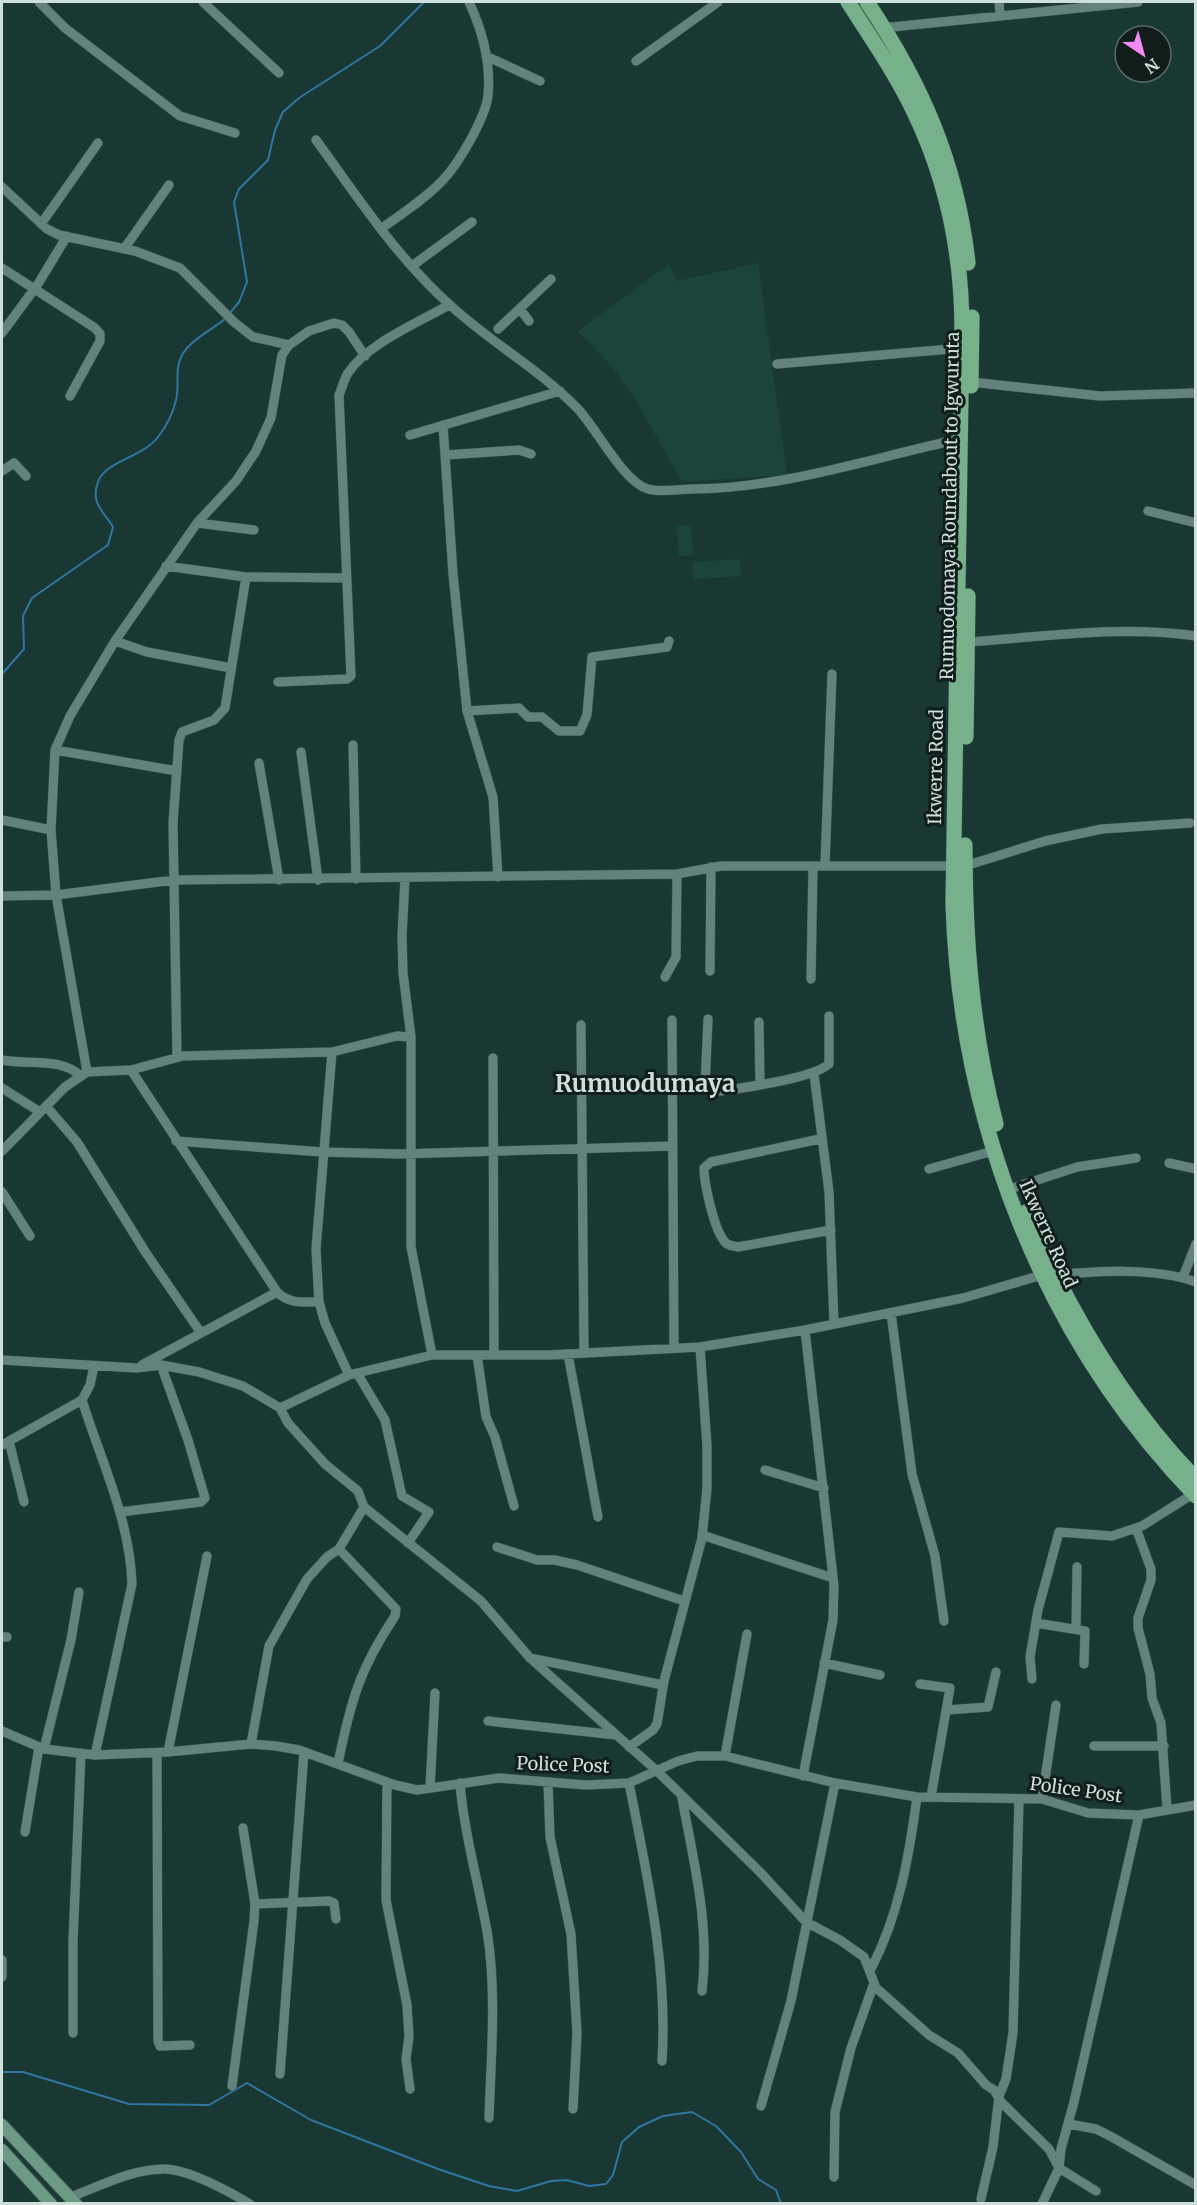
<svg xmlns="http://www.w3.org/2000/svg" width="1197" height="2205" font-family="Merriweather,serif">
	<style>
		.built { fill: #1b443d }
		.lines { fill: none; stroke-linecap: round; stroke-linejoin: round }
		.stream { stroke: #2f76a0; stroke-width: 2 }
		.minor-casing { stroke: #3b5550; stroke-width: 10 }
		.secondary-casing { stroke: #3b5550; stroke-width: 14 }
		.primary-casing { stroke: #3b5550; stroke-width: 16 }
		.minor { stroke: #62827b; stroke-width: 9 }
		.secondary { stroke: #6c9a84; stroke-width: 12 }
		.primary { stroke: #77b18c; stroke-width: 15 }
		.labels { text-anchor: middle; stroke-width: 6; stroke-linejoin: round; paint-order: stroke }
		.street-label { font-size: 18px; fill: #cfe0dc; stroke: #101d1a }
		.district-label { font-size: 24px; font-weight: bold; fill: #cfe0dc; stroke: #101d1a }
	</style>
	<rect width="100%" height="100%" fill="#1a3833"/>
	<path class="built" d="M758 263 787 475 682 482 637 402 614 369 578 331 669 264 677 281Z
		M691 525 693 555 679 556 677 526Z
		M740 559 741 576 694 579 693 562Z"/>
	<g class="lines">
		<path class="stream" d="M230 313 239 302 247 282 234 202 239 189 268 160 275 130 283 112 299 98 380 46 424 2
			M2 674 24 649 23 616 32 598 108 545 113 527C104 512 90 503 98 482 105 461 142 458 158 437 166 427 173 413 176 400 180 386 174 370 182 355 192 338 213 330 227 317
			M2 2072H23L129 2104 209 2105 247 2083 311 2120 438 2169 489 2186 517 2191 551 2181 567 2180 589 2186 606 2184 613 2175 622 2142 639 2127 663 2116 692 2112 716 2126 741 2152 758 2179 776 2190 781 2204"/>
		<defs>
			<path id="minor" d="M39 2 65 28 180 116 235 133
				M203 2 279 73
				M999 2 1000 14
				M882 28 1138 2
				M486 56 540 81
				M636 61 718 2
				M316 140C357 196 397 258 450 305 490 342 539 369 577 408 596 427 623 482 648 489 661 493 679 489 693 489 785 488 871 458 960 439
				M2 187 47 229 59 235 135 251 180 268 234 322 253 337 289 345
				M41 224 98 143
				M382 228C403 213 426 198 443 180 459 163 486 117 488 95 491 64 482 30 469 2
				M124 249 169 185
				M412 266 472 222
				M2 268 95 328 100 334V341L70 396
				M520 309 529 321
				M498 329 551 279
				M2 333 38 284 67 236
				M777 364 962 348
				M971 382 1100 396 1196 393
				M443 425 453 574 467 711 493 797 498 877
				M410 435 560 391
				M446 455 519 450 531 454
				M2 471 14 463 26 476
				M1148 511 1196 523
				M197 523 254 530
				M166 566 246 577 346 578
				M115 641 147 652 231 668
				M967 642C1043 637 1120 625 1196 636
				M278 682 347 679 351 676 339 395C342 388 344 379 348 373 367 344 419 322 449 305
				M467 711 519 708 528 717H542L559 731H580L587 715 592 657 667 647 669 641
				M353 745 356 879
				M55 750 177 771
				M301 752 318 880
				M259 763 279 880
				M2 820 51 830
				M825 865 832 674
				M965 866 1045 841 1102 829 1190 823
				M405 879 402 936 403 973 411 1037V1247L432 1355
				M2 896 56 895 174 880 677 874 721 866H955
				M710 971 711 867
				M665 977 676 957 677 874
				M811 979 813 866
				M708 1019 705 1086 711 1092C736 1089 812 1079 829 1064V1016
				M672 1020 674 1348
				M759 1022 760 1085
				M581 1025 584 1353
				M332 1052 316 1249 319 1302 325 1323 349 1375
				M177 1057 173 823 179 740 182 732 214 720 225 708 246 577
				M493 1058 494 1354
				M2 1060C28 1065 60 1057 81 1076
				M131 1070 277 1292C289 1304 303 1302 319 1302
				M87 1072 56 895 51 830 55 750 70 716 115 641 197 523 236 481 256 451 271 418 282 355 289 345 309 331 334 323 342 325 349 332 365 356
				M814 1074 829 1192 834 1324
				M2 1088 40 1112
				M46 1106 77 1142 146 1253 201 1333
				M820 1139 711 1162 704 1168C704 1183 714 1230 725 1242 728 1246 734 1246 738 1247L831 1230
				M176 1141 322 1152 400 1154 673 1146
				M2 1151 65 1087 87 1072 131 1070 183 1056 332 1052 397 1036 411 1037
				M1169 1163 1196 1169
				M929 1169 993 1151
				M1016 1187 1077 1167 1136 1158
				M2 1192 30 1236
				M1054 1275C1098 1271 1153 1267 1196 1282
				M1183 1277 1196 1244
				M891 1313 912 1474 935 1556 944 1621
				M568 1354 598 1517
				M477 1355 486 1417 495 1437 514 1506
				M2 1360 137 1368 161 1365 199 1372 243 1386 280 1408 288 1423 325 1464 358 1491 364 1507 481 1601 530 1658 657 1771 761 1873 806 1922 840 1940 864 1957 876 1988 882 1993 929 2035 958 2053 986 2085 994 2090 1001 2102 1049 2149 1059 2168 1096 2191
				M142 1365 277 1292
				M357 1373 385 1420 402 1496 429 1512 408 1543
				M82 1400C101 1461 130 1520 132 1584L95 1755
				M280 1408 349 1375 432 1355H548L700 1347 805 1330 963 1298 1042 1275
				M9 1441 24 1502
				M2 1445 82 1400 90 1385 94 1366
				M765 1470 824 1488
				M120 1512 201 1502 205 1498 188 1440 161 1365
				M1136 1528 1151 1569V1580L1138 1618V1628L1150 1674 1152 1698 1161 1723 1167 1809
				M702 1535 833 1578
				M497 1547 537 1560H555L577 1565 684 1601
				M1036 1623 1085 1631 1084 1664
				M1076 1629 1077 1567
				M2 1637H7
				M530 1658 663 1685
				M824 1663 880 1675
				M1032 1679 1030 1657 1038 1610 1059 1532 1112 1536 1142 1526 1193 1494
				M920 1684 950 1688 931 1797
				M946 1710 988 1707 996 1672
				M488 1721 616 1735
				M2 1731 44 1749 95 1755 168 1752 251 1744 276 1746 299 1750 395 1785 417 1790 499 1778 586 1785 629 1783 678 1761 697 1756H725L835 1783 917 1797 1042 1799 1088 1813 1139 1815 1196 1805
				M251 1744 269 1646 307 1579 327 1557 339 1549 364 1507
				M1094 1746H1164
				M629 1747 653 1730 657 1724 664 1681 702 1538 707 1488V1446L700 1347
				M44 1749 71 1640 79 1592
				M168 1752 207 1556
				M157 1753 158 2041 160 2046 190 2045
				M725 1756 747 1634
				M338 1763C351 1701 359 1670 395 1616L396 1609 339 1549
				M803 1776 833 1620 834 1586 805 1330
				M387 1782 386 1900 407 2005 409 2036 406 2059 410 2089
				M460 1783C464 1833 478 1881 487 1931 497 1992 491 2057 489 2118
				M548 1783 550 1837 571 1934 577 2033 573 2109
				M629 1783C647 1875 668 1967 662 2061
				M430 1788 435 1693
				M682 1798C694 1863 710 1925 702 1991
				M1042 1799 1056 1705
				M25 1832 39 1747
				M255 1904 329 1901 334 1903 336 1919
				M2 1960V1977
				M871 1969C899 1915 909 1857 917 1797
				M73 2033V1941L81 1753
				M280 2074 304 1752
				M232 2086 254 1921 255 1904 243 1828
				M761 2106 791 2001 835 1783
				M1069 2124 1096 2129 1110 2136 1196 2185
				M834 2177 835 2112 851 2048 874 1983
				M71 2197C100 2186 132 2169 164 2169 189 2169 228 2191 250 2204
				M981 2199 993 2147 999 2096 1006 2079 1013 2033 1019 1799
				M1042 2204 1059 2168 1061 2149 1074 2102 1139 1815"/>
			<path id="secondary" d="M2 2125 76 2204
				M2 2150 51 2204"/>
			<path id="primary" d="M848 2C871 38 896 74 914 112 947 180 962 256 962 331L953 904C960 1123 1043 1338 1196 1496
				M867 2C922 84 957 164 968 263
				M971 386 972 317
				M966 737 968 596
				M965 845C965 940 972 1032 996 1124
				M1026 1212C1068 1309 1121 1402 1196 1479"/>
		</defs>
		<use href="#minor" class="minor-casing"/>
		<use href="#secondary" class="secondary-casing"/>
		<use href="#primary" class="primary-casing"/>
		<use href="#minor" class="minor"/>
		<use href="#secondary" class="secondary"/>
		<use href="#primary" class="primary"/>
	</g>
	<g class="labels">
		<g class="street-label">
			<text transform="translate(950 506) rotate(-89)" y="6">Rumuodomaya Roundabout to Igwuruta</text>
			<text transform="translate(936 767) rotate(-89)" y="6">Ikwerre Road</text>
			<text transform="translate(1048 1234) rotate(66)" y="6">Ikwerre Road</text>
			<text transform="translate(563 1765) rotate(2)" y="6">Police Post</text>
			<text transform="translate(1076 1790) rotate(8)" y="6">Police Post</text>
		</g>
		<g class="district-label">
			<text x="645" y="1092">Rumuodumaya</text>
		</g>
	</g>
	<rect width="1197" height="2205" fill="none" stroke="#cfe0dc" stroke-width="6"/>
	<g transform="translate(1143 54) rotate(144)"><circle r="28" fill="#101d1a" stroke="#5c6b68" stroke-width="1.5"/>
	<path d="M0-4.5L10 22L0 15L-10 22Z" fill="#f18af4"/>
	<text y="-9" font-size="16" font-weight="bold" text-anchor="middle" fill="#cfe0dc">N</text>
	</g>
</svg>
